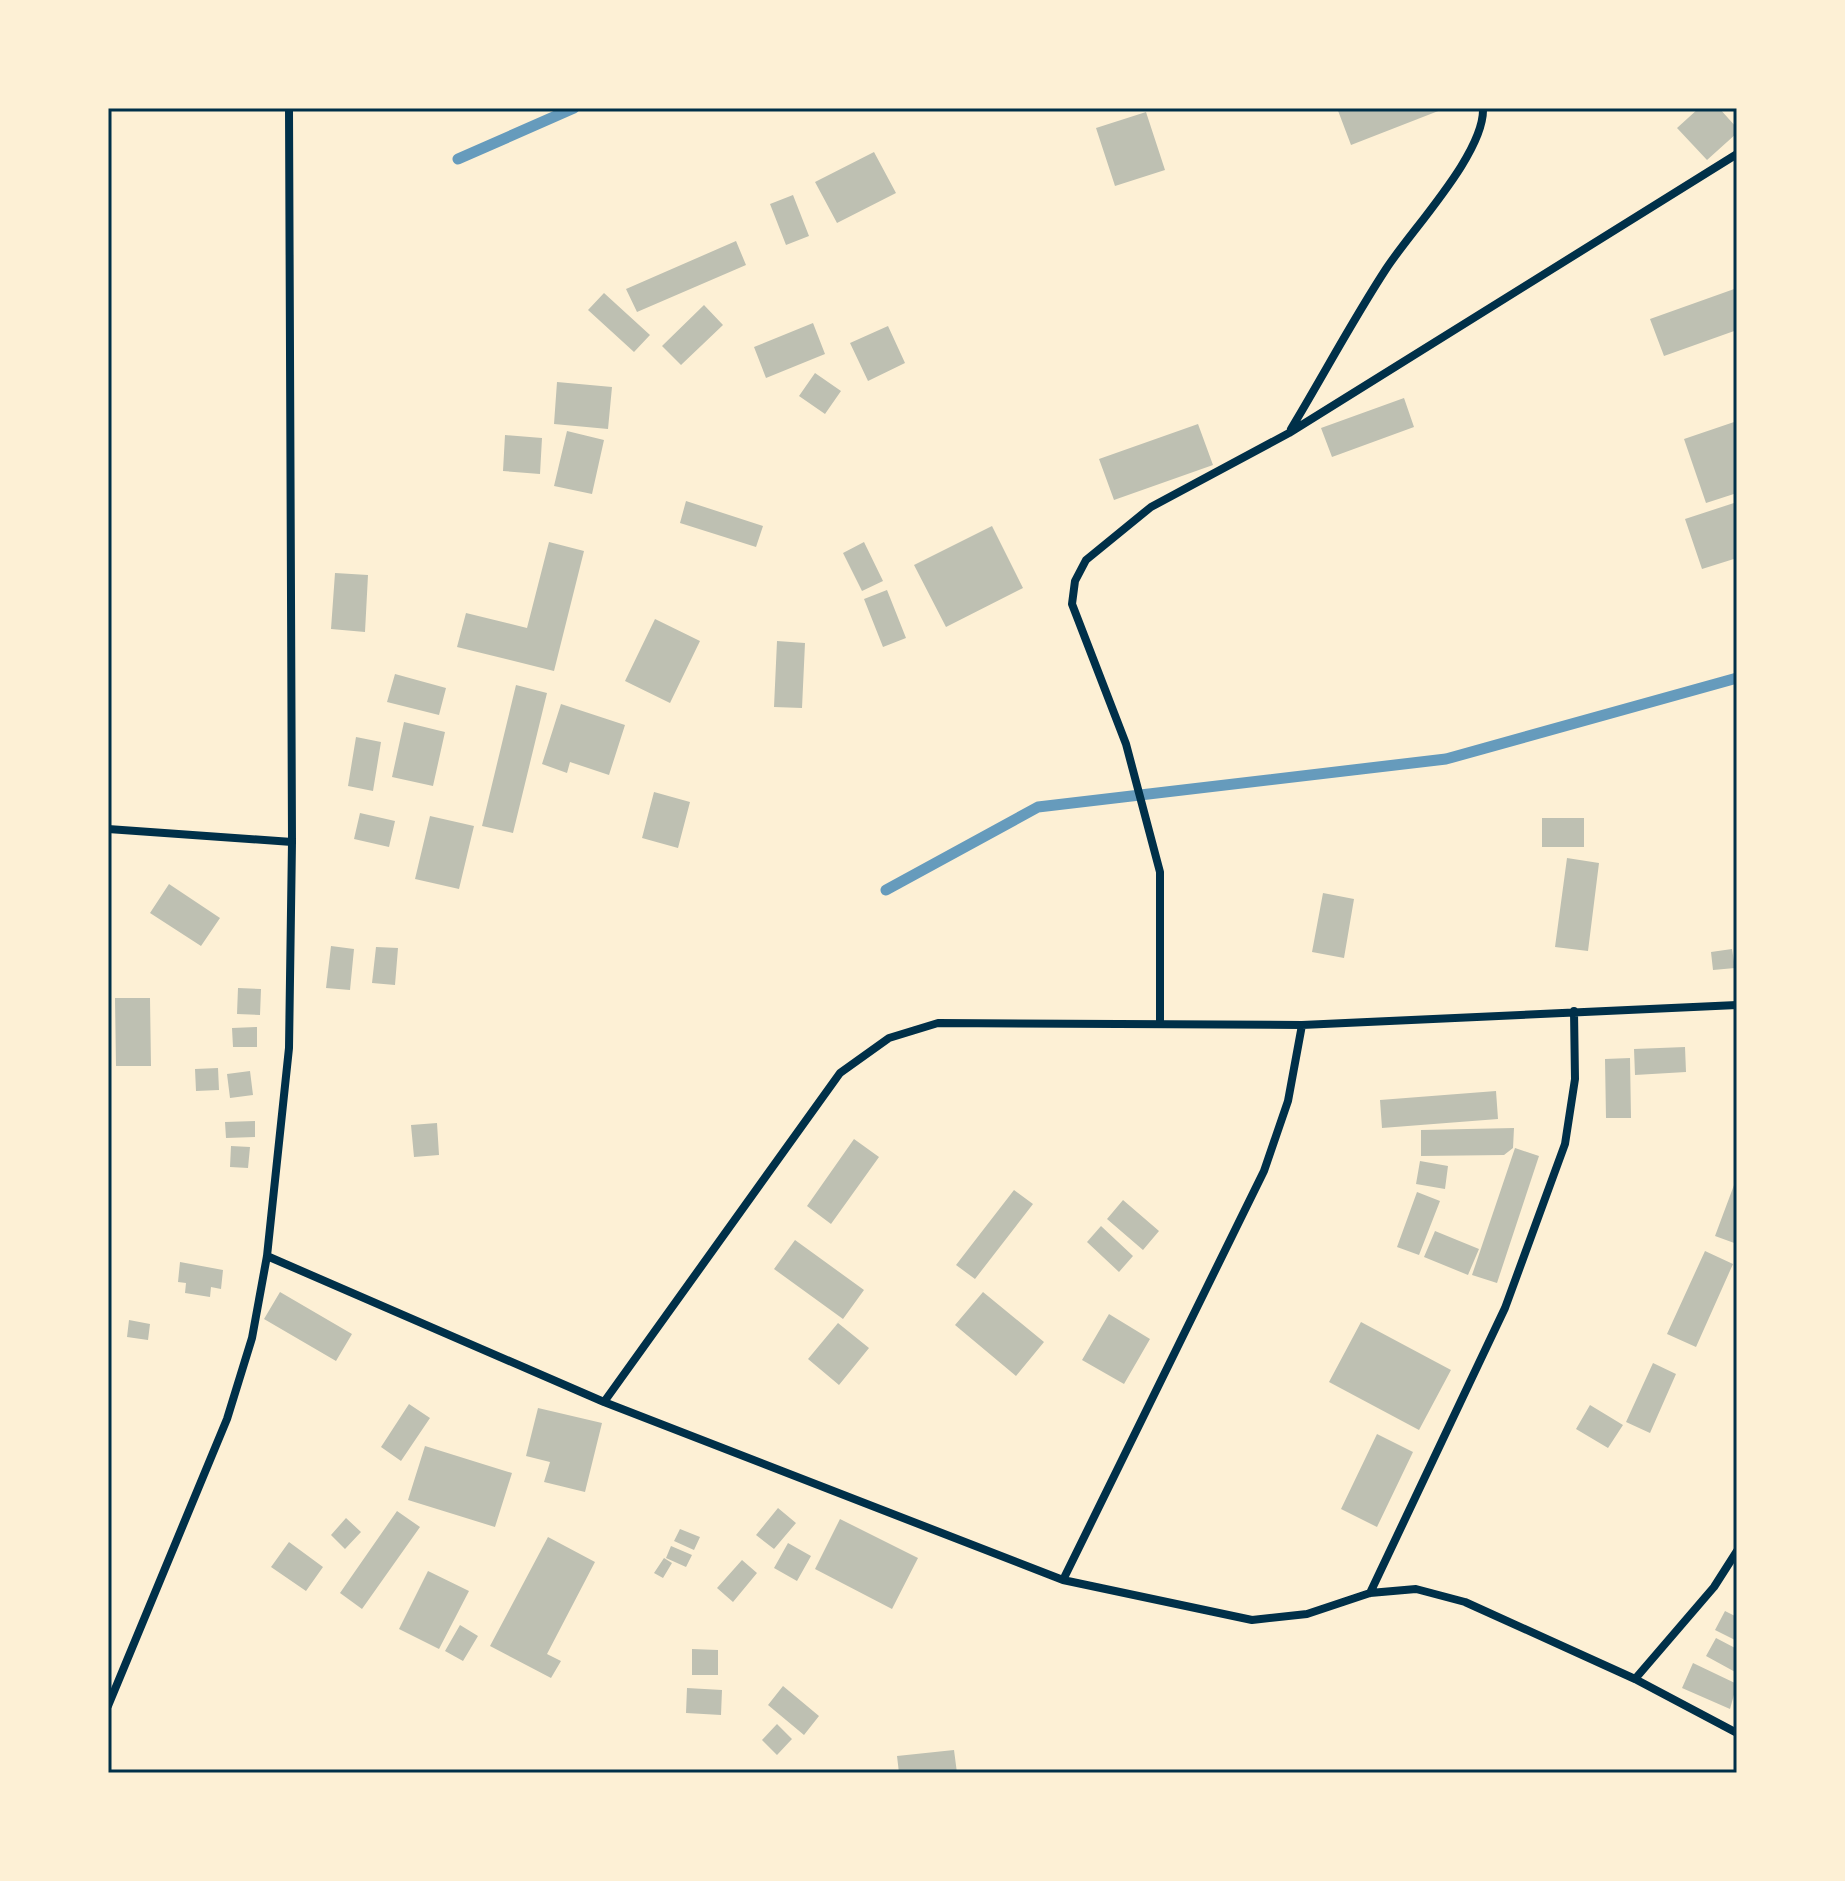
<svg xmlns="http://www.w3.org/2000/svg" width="1845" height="1881" font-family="Figtree,sans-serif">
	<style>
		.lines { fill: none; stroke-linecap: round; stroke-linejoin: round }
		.stream { stroke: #669bbc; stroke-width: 11 }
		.building { fill: #bec0b2 }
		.minor { stroke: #003049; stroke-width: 8 }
		.neatline { fill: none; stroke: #003049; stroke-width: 3 }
	</style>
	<rect width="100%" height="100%" fill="#fdf0d5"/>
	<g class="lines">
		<path class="stream" d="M458 159 574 108
			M886 890 1038 807 1446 759 1737 678"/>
	</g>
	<path class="building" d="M1337 108H1446L1351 145Z
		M1699 108H1719L1737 128V133L1707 160 1677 128Z
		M1146 112 1165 170 1115 186 1096 128Z
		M874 152 896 193 837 223 815 182Z
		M793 195 809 236 786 245 770 204Z
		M736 241 746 265 637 312 626 289Z
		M1737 288V330L1664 356 1650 319Z
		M604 293 650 335 634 352 588 310Z
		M704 305 723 325 681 365 662 346Z
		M813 323 825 354 766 378 754 347Z
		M888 326 905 363 868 381 850 343Z
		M815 373 841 391 825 414 799 396Z
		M557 382 612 387 608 429 554 424Z
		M1404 398 1414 427 1332 457 1321 428Z
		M1737 421V493L1706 503 1684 439Z
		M1198 424 1213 465 1114 500 1099 459Z
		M567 431 604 440 592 494 554 486Z
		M505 435 542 438 540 474 503 471Z
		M686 501 763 526 756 547 680 523Z
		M1737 502V558L1702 569 1685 519Z
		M992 526 1023 588 946 627 914 565Z
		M549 542 584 551 554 671 457 647 466 613 527 628Z
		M864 542 883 581 862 591 843 553Z
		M335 573 368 575 365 632 331 629Z
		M887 590 906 638 883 647 864 599Z
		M655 619 700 641 670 703 625 681Z
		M777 641 805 643 802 708 774 707Z
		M395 674 446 688 439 715 387 702Z
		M516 685 547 693 513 833 482 826Z
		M561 704 625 725 609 775 570 762 567 773 542 764Z
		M404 722 445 732 433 786 392 777Z
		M356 737 381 742 373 791 348 786Z
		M654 792 690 802 678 848 642 838Z
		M360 813 395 821 389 847 354 839Z
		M430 816 474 826 459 889 415 879Z
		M1542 818H1584V847H1542Z
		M1567 858 1599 863 1588 951 1555 947Z
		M169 884 220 918 201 946 150 913Z
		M1323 893 1354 899 1344 958 1312 952Z
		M331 946 354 949 350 990 326 988Z
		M376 947 398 948 395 985 372 983Z
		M1732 949 1735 968 1713 970 1711 952Z
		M238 988 261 989 260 1015 237 1014Z
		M115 998H150L151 1066H116Z
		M257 1027V1047H233L232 1028Z
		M1685 1047 1686 1072 1635 1075 1634 1049Z
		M1630 1058 1631 1118H1606L1605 1059Z
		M218 1068 219 1090 196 1091 195 1069Z
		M250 1071 253 1095 230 1098 227 1074Z
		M1496 1091 1498 1119 1382 1128 1380 1100Z
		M255 1121V1137L226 1138 225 1122Z
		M437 1123 439 1155 414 1157 411 1125Z
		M1514 1128 1513 1148 1504 1155 1421 1156V1130Z
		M854 1139 879 1157 831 1224 807 1206Z
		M231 1146 250 1147 248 1168 230 1167Z
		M1515 1148 1539 1156 1497 1283 1472 1275Z
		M1420 1161 1448 1166 1445 1189 1416 1184Z
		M1737 1177V1244L1715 1236Z
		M1014 1190 1033 1204 975 1279 956 1265Z
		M1417 1192 1440 1201 1419 1255 1397 1247Z
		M1123 1200 1159 1231 1143 1250 1107 1219Z
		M1101 1226 1133 1256 1119 1272 1087 1242Z
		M1435 1231 1479 1249 1468 1275 1424 1257Z
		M795 1240 864 1290 843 1319 774 1269Z
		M1705 1251 1733 1264 1696 1347 1667 1334Z
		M180 1262 223 1270 221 1289 211 1287 210 1297 185 1293 186 1283 178 1282Z
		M280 1292 352 1334 336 1361 264 1319Z
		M983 1292 1044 1342 1016 1376 955 1325Z
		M1109 1314 1150 1339 1124 1384 1082 1360Z
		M129 1320 150 1324 148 1340 127 1337Z
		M1361 1322 1451 1370 1419 1430 1329 1382Z
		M838 1323 869 1348 839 1385 808 1359Z
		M1653 1363 1676 1374 1650 1433 1626 1422Z
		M409 1404 430 1418 401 1461 381 1447Z
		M1590 1405 1623 1425 1608 1448 1576 1429Z
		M538 1408 602 1423 585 1492 544 1482 550 1462 526 1456Z
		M1377 1434 1413 1452 1377 1527 1341 1509Z
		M425 1446 512 1473 495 1527 408 1500Z
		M778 1508 796 1523 774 1549 756 1535Z
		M397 1511 420 1527 362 1609 340 1593Z
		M346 1518 361 1532 345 1549 331 1535Z
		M840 1519 918 1558 892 1609 815 1569Z
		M680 1529 700 1537 694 1550 674 1541Z
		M548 1537 595 1562 547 1654 561 1661 551 1678 490 1646Z
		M289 1542 323 1567 306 1591 271 1567Z
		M788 1543 811 1556 797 1581 774 1568Z
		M671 1546 692 1555 686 1567 666 1558Z
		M664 1558 672 1563 663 1578 654 1573Z
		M742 1560 757 1573 733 1602 717 1588Z
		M428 1571 469 1591 439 1649 399 1629Z
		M1725 1611 1737 1617V1641L1715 1630Z
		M460 1625 478 1636 463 1661 445 1651Z
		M1716 1638 1737 1649V1673L1706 1656Z
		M692 1649 718 1650V1675H692Z
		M1693 1663 1737 1684 1730 1709 1682 1688Z
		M783 1686 819 1716 804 1735 768 1705Z
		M687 1688 722 1690 721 1715 686 1713Z
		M777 1724 792 1739 777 1755 762 1740Z
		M954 1750 957 1773H899L897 1756Z"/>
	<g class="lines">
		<path class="minor" d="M1291 429C1323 376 1352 321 1386 269 1412 229 1485 153 1483 108
			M108 829 292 842
			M1160 1023V872L1126 744 1072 604 1075 581 1086 560 1151 507 1289 433 1737 154
			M267 1256 604 1402 1063 1580 1252 1620 1307 1614 1370 1593 1416 1589 1465 1602 1635 1679 1737 1733
			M604 1402 840 1073 889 1038 938 1023 1302 1025 1737 1005
			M1063 1580 1264 1171 1288 1101 1302 1025
			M1370 1593 1505 1308 1565 1144 1575 1079 1574 1011
			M1635 1679 1714 1587 1737 1551
			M108 1706 227 1419 252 1338 267 1256 289 1048 292 842 289 108"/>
	</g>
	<rect width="1845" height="1881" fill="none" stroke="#fdf0d5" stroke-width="220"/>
	<rect x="110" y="110" width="1625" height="1661" class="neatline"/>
</svg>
